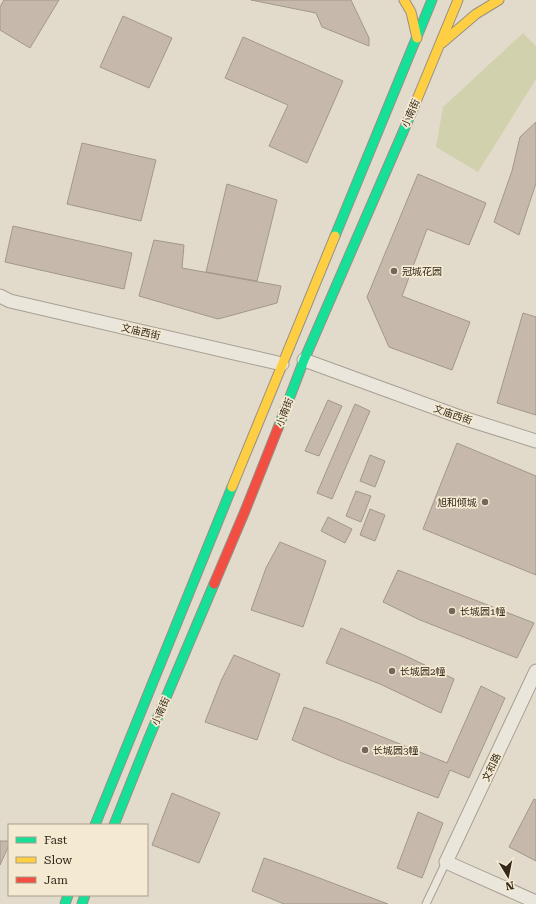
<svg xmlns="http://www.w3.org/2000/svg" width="536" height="904" font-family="'Roboto Serif','Noto Sans SC',serif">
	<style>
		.green { fill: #d1d1ae }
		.building { fill: #c6b9ac; stroke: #a2978b }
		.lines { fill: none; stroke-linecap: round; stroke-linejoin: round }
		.lane-casing { stroke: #a7a095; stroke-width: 9 }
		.street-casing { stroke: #a7a095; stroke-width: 15 }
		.fast-casing { stroke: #979085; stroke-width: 11 }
		.slow-casing { stroke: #979085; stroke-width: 11 }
		.jam-casing { stroke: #979085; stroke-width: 11 }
		.lane { stroke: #eae6dc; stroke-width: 7 }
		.street { stroke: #eae6dc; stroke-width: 13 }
		.fast { stroke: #16e098; stroke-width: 9 }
		.slow { stroke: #ffcf43; stroke-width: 9 }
		.jam { stroke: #f24e42; stroke-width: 9 }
		.poi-dot { fill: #72675a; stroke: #f4ead1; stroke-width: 1.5 }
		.labels { text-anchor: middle; stroke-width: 3.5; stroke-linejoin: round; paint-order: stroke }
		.street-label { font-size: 10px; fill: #35291d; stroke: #f4ead1 }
		.poi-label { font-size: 10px; fill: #35291d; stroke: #f4ead1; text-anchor: start }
	</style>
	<rect width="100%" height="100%" fill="#e2dbcb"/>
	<path class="green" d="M523 33 536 46V79L478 172 436 147 443 107Z"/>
	<path class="building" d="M4 0H59L30 48 0 30V7Z
		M251 0H351L369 38V46L322 27 316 13Z
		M123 16 172 38 149 88 100 67Z
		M243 37 343 81 307 163 269 146 288 105 225 78Z
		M536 122V183L519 235 494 222 512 171 520 137Z
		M82 143 156 160 141 221 67 204Z
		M418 174 486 203 469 245 427 229 402 296 470 322 452 370 389 347 367 297Z
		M227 184 277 200 257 281 206 272Z
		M13 226 132 253 124 289 5 262Z
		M154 240 184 245 182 268 281 286 277 303 218 319 139 296Z
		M523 313 536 317V415L497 403Z
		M328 400 342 406 319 456 305 451Z
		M355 404 370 411 332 499 317 493Z
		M457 443 536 476V575L423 529Z
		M370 455 385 461 375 487 360 481Z
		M356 491 371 496 361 522 346 516Z
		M370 509 385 515 375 541 360 535Z
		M328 517 352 529 345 543 321 531Z
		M280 542 326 561 303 627 251 610 266 568Z
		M398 570 534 623 517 658 420 620 383 602Z
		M341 628 406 656 454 679 441 713 380 684 326 663Z
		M234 655 280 674 257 740 205 722 221 681Z
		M481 686 505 698 469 778 450 770 438 798 339 760 292 740 304 707 338 719 447 763Z
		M172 793 220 813 199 863 152 845Z
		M534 799 536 800V861L509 847Z
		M418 812 443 823 422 878 397 868Z
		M0 841H9V845L0 865Z
		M264 858 298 870 388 904H284L252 891Z"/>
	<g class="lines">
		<defs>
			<path id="lane" d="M426 904 446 862"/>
			<path id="street" d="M0 296 10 301 282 364
				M304 360 463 418 536 441
				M536 671 446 862 536 902"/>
			<path id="fast" d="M335 236 432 0
				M278 428 304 360 413 109
				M95 825 232 487
				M114 825 148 740 214 584
				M65 904 68 895
				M82 904 85 895"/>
			<path id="slow" d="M404 0 411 12 417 38
				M442 43 476 14 499 0
				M413 109 458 0
				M232 487 335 236"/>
			<path id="jam" d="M214 584 245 511 278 428"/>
		</defs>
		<use href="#lane" class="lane-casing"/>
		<use href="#street" class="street-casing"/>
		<use href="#fast" class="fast-casing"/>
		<use href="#slow" class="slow-casing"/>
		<use href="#jam" class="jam-casing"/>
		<use href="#lane" class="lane"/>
		<use href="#street" class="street"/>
		<use href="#fast" class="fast"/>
		<use href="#slow" class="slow"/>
		<use href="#jam" class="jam"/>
	</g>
	<g class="poi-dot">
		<circle cx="394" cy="271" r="4"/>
		<circle cx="485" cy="502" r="4"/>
		<circle cx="452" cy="611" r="4"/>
		<circle cx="392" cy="671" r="4"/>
		<circle cx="365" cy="750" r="4"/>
	</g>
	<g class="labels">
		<g class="street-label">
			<text transform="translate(410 113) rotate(-67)" y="4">小南街</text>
			<text transform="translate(141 331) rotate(13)" y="4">文庙西街</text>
			<text transform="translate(284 412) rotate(-69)" y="4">小南街</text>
			<text transform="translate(453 414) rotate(19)" y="4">文庙西街</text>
			<text transform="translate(160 711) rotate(-67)" y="4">小南街</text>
			<text transform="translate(491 767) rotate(-65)" y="4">文和路</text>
		</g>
		<g class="poi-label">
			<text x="402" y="275">冠城花园</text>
			<text x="477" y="506" text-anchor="end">旭和倾城</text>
			<text x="460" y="615">长城园1幢</text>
			<text x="400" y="675">长城园2幢</text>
			<text x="373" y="754">长城园3幢</text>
		</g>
	</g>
	<rect x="8" y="824" width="140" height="72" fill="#f4ead1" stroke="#a89d89"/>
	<rect x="16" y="837" width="20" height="6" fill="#16e098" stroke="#a89d89"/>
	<text x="44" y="844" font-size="12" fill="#35291d">Fast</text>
	<rect x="16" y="857" width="20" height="6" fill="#ffcf43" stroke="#a89d89"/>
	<text x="44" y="864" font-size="12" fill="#35291d">Slow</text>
	<rect x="16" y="877" width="20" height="6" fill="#f24e42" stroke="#a89d89"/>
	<text x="44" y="884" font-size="12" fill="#35291d">Jam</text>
	<g transform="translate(508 876) rotate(170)" stroke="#f4ead1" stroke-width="3" paint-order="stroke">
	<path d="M0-3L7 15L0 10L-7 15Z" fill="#35291d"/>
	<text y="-6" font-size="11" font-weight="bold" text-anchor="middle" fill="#35291d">N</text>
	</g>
</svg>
